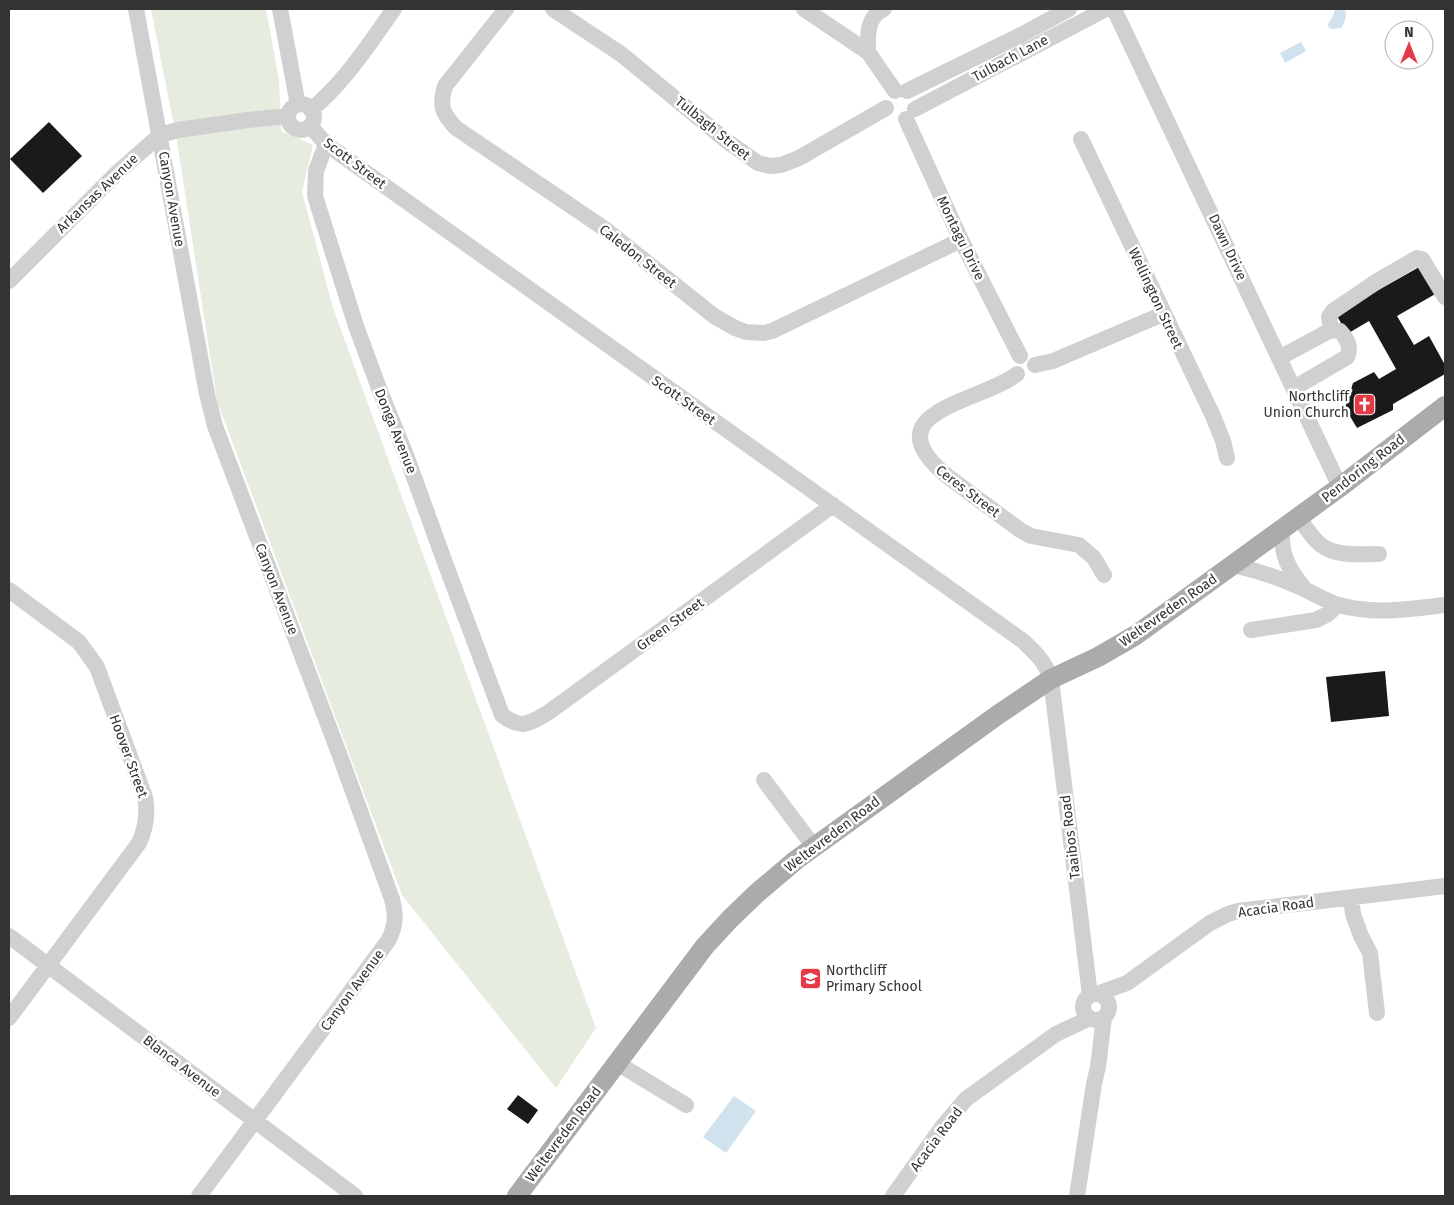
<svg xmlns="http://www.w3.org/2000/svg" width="1454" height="1205" font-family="'Fira Sans',sans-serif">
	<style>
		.green { fill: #e6ecdf }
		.water { fill: #cfe2ee }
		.building { fill: #1a1a1a }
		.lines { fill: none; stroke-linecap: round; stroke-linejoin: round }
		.minor { stroke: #d0d0d0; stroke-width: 16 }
		.major { stroke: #ababab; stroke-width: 20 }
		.labels { text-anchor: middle; stroke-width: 5; stroke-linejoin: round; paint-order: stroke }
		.street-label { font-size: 14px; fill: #333; stroke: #fff }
		.poi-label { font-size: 14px; fill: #333; stroke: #fff; text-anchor: end }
	</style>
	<rect width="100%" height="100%" fill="#fff"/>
	<path class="green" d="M151 9H266L279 80 281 131 313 145 302 192 333 308 596 1028 556 1088 402 895 217 401 177 141Z"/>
	<path class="water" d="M1335 9H1344C1348 15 1345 22 1341 28L1334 29 1329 28 1328 24 1333 16Z
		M1301 42 1306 51 1285 63 1280 53Z
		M734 1096 756 1111 726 1153 703 1137Z"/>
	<path class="building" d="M49 122 82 156 43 193 10 159Z
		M1421 266 1437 293 1397 316 1414 345 1429 336 1445 365V374L1393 404V410L1357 428 1345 408 1353 383 1374 372 1379 379 1396 369 1369 321 1347 334 1336 314Z
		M1385 671 1389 716 1331 722 1326 677Z
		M518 1095 538 1110 528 1124 507 1109Z"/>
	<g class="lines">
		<path class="minor" d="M136 9 207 394 215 426 340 756 392 899C396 915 396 926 388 941L199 1196
			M280 9 298 105
			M506 9 445 86C439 106 442 113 456 128L605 229 714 316 735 328 746 332 764 333 772 331 961 240
			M553 9 621 54 728 142 758 163 770 166 781 165 799 158 886 108
			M804 9 868 52 895 91
			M1114 9 1340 487
			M868 52C868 36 866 17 884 9
			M907 91 1021 35 1069 9
			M288 117a13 13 0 1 1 26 0a13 13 0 1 1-26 0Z
			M915 109 1106 9
			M311 110C345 82 369 44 394 9
			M906 119 961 240 1020 356
			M310 126 326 144 1023 641C1036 653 1045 662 1051 679L1090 995
			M1081 139 1213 416 1223 441 1227 458
			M326 144 316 171 315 196 356 326 380 391 406 455 444 560 502 715C522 730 529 724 549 712L833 505
			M9 281 118 172 160 135 178 130 248 120 288 116
			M1331 330 1329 317 1333 311 1379 280 1417 258 1422 259 1445 297
			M1279 358 1331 330 1340 331C1347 339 1352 347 1347 357L1294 388
			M1035 365 1053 361 1163 314
			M1017 374C980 403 869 411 947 476L1020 530 1031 536 1079 545 1094 558 1104 575
			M1298 517C1305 526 1312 538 1321 545 1337 557 1360 554 1379 554
			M1282 529C1281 556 1288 568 1304 588
			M1231 565C1257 570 1280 578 1304 589 1315 594 1327 602 1339 605 1374 615 1409 609 1445 605
			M9 590 79 642 97 667 145 797C148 813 146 828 139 843L9 1018
			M1251 630 1316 620 1328 614 1337 605
			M764 780 814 847
			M1351 898 1353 914 1361 936 1370 953 1377 1013
			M9 936 355 1196
			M1097 994 1127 983 1210 923 1228 914 1238 911 1445 886
			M1083 1007a13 13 0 1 1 26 0a13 13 0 1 1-26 0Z
			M617 1063 686 1105
			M893 1196 943 1126 966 1099 1056 1034 1090 1018
			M1077 1196 1094 1084 1098 1067 1104 1017"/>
		<path class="major" d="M517 1196 705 946 730 919 757 893 796 860 814 847 999 714 1051 679 1098 657 1136 635 1340 487 1445 406"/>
	</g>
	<defs>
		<symbol id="church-square" viewBox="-11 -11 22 22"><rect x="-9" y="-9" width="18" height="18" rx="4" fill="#e63946" stroke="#fff"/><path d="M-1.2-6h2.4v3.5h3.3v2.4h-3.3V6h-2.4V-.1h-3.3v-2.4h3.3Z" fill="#fff"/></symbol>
		<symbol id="school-square" viewBox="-11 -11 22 22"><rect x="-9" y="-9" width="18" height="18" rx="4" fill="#e63946" stroke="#fff"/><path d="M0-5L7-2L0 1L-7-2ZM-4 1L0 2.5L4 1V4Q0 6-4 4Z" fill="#fff"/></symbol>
	</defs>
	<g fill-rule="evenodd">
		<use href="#church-square" x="1352" y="392" width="25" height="25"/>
		<use href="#school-square" x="798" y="966" width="25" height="25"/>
	</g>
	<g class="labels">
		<g class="street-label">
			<text transform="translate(1010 58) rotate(-28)" y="5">Tulbach Lane</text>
			<text transform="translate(713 128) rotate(39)" y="5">Tulbagh Street</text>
			<text transform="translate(355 163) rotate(37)" y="5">Scott Street</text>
			<text transform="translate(97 193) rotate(-44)" y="5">Arkansas Avenue</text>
			<text transform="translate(172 199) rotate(80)" y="5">Canyon Avenue</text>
			<text transform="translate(961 238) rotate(64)" y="5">Montagu Drive</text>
			<text transform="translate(1228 247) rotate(65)" y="5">Dawn Drive</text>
			<text transform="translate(638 256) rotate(38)" y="5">Caledon Street</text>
			<text transform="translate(1156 298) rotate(65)" y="5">Wellington Street</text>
			<text transform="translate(684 400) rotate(35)" y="5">Scott Street</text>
			<text transform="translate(396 431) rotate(68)" y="5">Donga Avenue</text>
			<text transform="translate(1363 468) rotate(-38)" y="5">Pendoring Road</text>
			<text transform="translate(968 491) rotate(37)" y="5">Ceres Street</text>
			<text transform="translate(277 589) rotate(69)" y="5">Canyon Avenue</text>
			<text transform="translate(1168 610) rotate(-35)" y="5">Weltevreden Road</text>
			<text transform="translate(670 624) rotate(-36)" y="5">Green Street</text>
			<text transform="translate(129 756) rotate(70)" y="5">Hoover Street</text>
			<text transform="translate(832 834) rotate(-37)" y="5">Weltevreden Road</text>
			<text transform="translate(1070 837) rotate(-97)" y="5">Taaibos Road</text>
			<text transform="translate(1276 907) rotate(-8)" y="5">Acacia Road</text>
			<text transform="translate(352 990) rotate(-54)" y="5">Canyon Avenue</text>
			<text transform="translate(182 1066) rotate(37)" y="5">Blanca Avenue</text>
			<text transform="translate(563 1134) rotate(-53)" y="5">Weltevreden Road</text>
			<text transform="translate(936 1139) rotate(-53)" y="5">Acacia Road</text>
		</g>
		<g class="poi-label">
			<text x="1349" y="401">Northcliff<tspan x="1349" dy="16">Union Church</tspan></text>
			<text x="826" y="975" text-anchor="start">Northcliff<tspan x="826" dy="16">Primary School</tspan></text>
		</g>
	</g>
	<rect width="1454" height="1205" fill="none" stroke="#333333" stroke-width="20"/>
	<g transform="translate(1409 45)"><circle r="24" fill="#ffffff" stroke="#adadad"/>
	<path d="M0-4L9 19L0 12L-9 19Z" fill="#e63946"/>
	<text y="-8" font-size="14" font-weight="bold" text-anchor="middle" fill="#333333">N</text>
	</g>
</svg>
